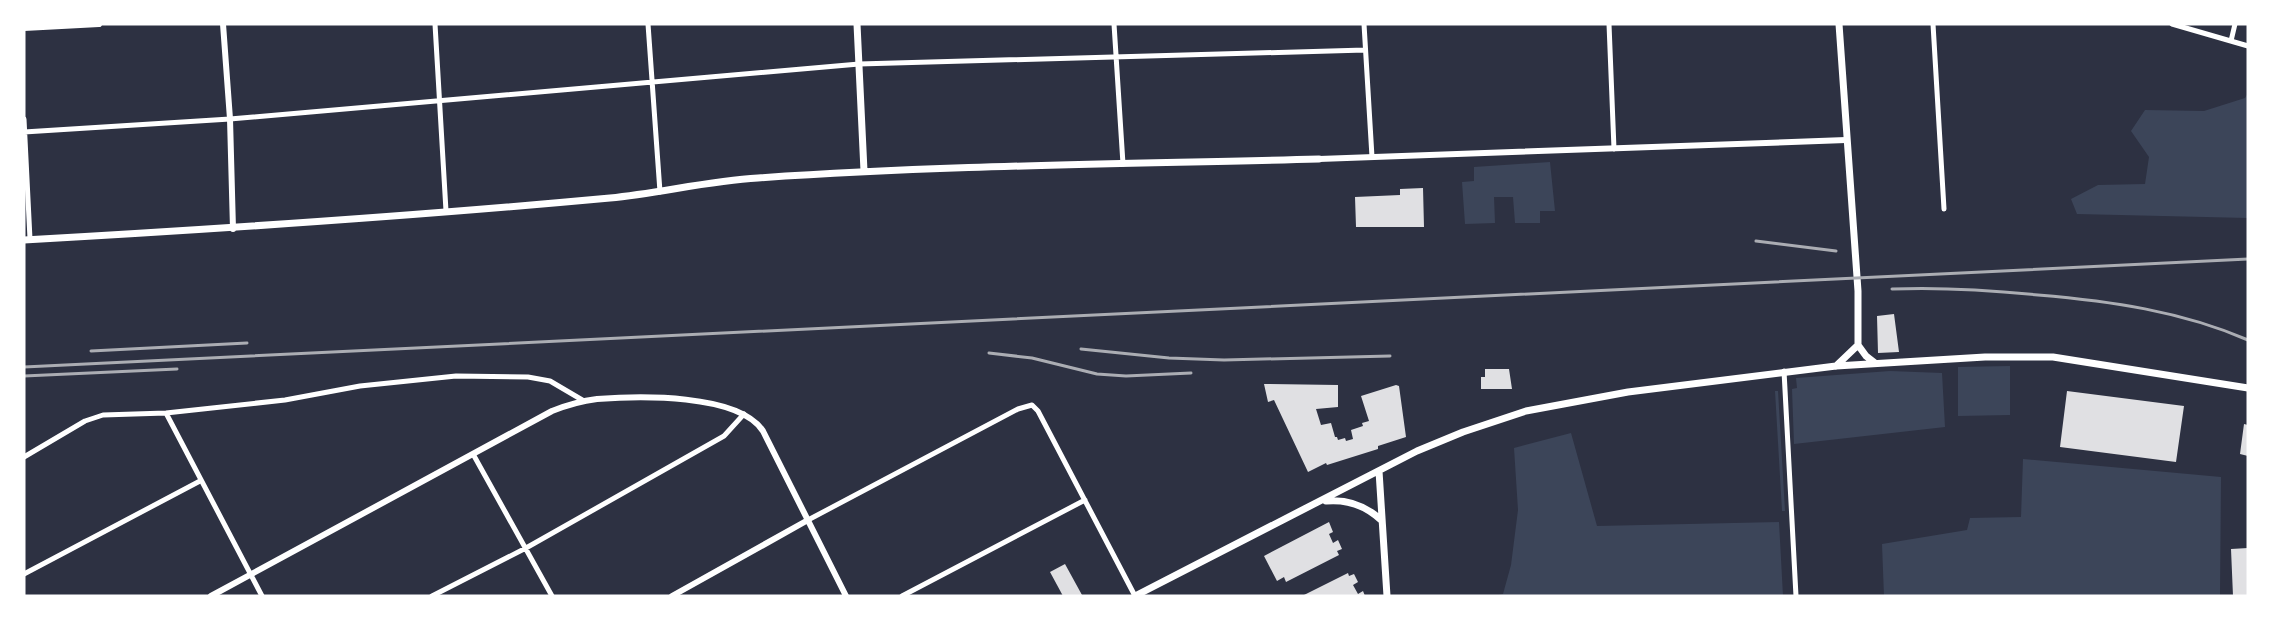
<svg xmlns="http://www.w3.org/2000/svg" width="2272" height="620" font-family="Merriweather,serif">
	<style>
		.green { fill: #3c4559 }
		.building { fill: #e0e0e3 }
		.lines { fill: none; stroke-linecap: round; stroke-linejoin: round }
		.minor { stroke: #fff; stroke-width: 5 }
		.tertiary { stroke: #fff; stroke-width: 6 }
		.secondary { stroke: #fff; stroke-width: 7 }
		.rail { stroke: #abadb3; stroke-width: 3 }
	</style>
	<rect width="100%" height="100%" fill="#2d3142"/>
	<path class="green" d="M2248 93V218L2077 214 2071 199 2098 185 2145 184 2149 157 2131 131 2145 110 2204 111 2245 98Z
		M1550 162 1555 211H1540V223H1515L1513 197H1494L1495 223 1465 224 1462 182 1474 181V167Z
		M2010 366V415L1958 416V367Z
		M1890 371 1942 373 1945 427 1794 444 1792 389 1797 388 1796 378Z
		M1775 391H1778L1785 511H1782Z
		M1571 433 1597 526 1779 522 1783 596H1494L1503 594 1511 565 1518 510 1514 448Z
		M2023 459 2221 477 2220 596H1884L1882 544 1967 530 1970 518 2021 517Z"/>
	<path class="building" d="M1423 188 1424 227H1356L1355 197 1400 195V189Z
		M1894 314 1899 352 1878 353 1877 316Z
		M1485 369H1509L1512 389H1481V377H1485Z
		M1264 384 1338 385V407L1316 409 1321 425 1331 423 1335 437H1337L1338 440 1345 438 1346 441 1353 439 1351 430 1363 426 1362 423 1369 421 1361 396 1396 385 1399 386 1406 437 1378 446V449L1327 465 1326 463 1308 472 1274 400 1268 402Z
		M2067 391 2184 406 2176 462 2060 447Z
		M2244 424 2248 425V456L2240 454Z
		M1329 522 1333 532 1329 534 1333 543 1338 540 1342 549 1337 551 1339 555 1286 582 1284 577 1277 581 1264 556Z
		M2248 548V596H2233L2231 549Z
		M1065 564 1082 595 1079 596H1063L1050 572Z
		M1348 573 1349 576 1354 574 1358 582 1353 585 1358 594 1363 591 1365 596H1302Z"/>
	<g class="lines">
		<path class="minor" d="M435 24 446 211
			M648 24 660 192
			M1114 24 1123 164
			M1364 24 1372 157
			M1609 24 1614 149
			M1933 24 1944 209
			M2172 24 2248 46
			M2231 41 2235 24
			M24 119 30 239
			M24 132 230 119 859 64 1365 50
			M1784 371 1796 596
			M166 413 262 596
			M473 454 552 596
			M24 457 85 421 103 415 166 413 285 400 360 386 456 376 528 377 550 381 584 401
			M808 520 1018 409 1032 405 1038 411 1135 596
			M24 574 200 481
			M432 596 526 548 724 436 744 414
			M902 596 1085 500"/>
		<path class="tertiary" d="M223 24 230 119 233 229
			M24 28 99 24
			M1319 159 1846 140
			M211 596 552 411C567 405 581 401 597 399 638 396 738 393 763 431L846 596
			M672 596 808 520"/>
		<path class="secondary" d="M857 24 864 171
			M24 240C219 229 415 216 610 198 660 193 708 181 758 178 945 165 1132 164 1319 159
			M1858 345 1866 356 1875 363
			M1836 366 1858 345V291L1839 24
			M1379 471 1387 596
			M1326 501C1348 499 1365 505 1381 520
			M1135 596 1417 451 1463 432 1526 411 1628 392 1836 366 1985 357H2053L2248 388"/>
		<path class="rail" d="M1756 241 1836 251
			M1892 289C1941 287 1989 290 2038 295 2110 301 2181 311 2248 340
			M1081 349 1169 358 1224 360 1390 356
			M91 351 247 343
			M989 353 1032 358 1097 374 1126 376 1191 373
			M24 367 2248 259
			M24 376 177 369"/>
	</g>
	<rect width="2272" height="620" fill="none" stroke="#ffffff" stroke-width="51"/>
</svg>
